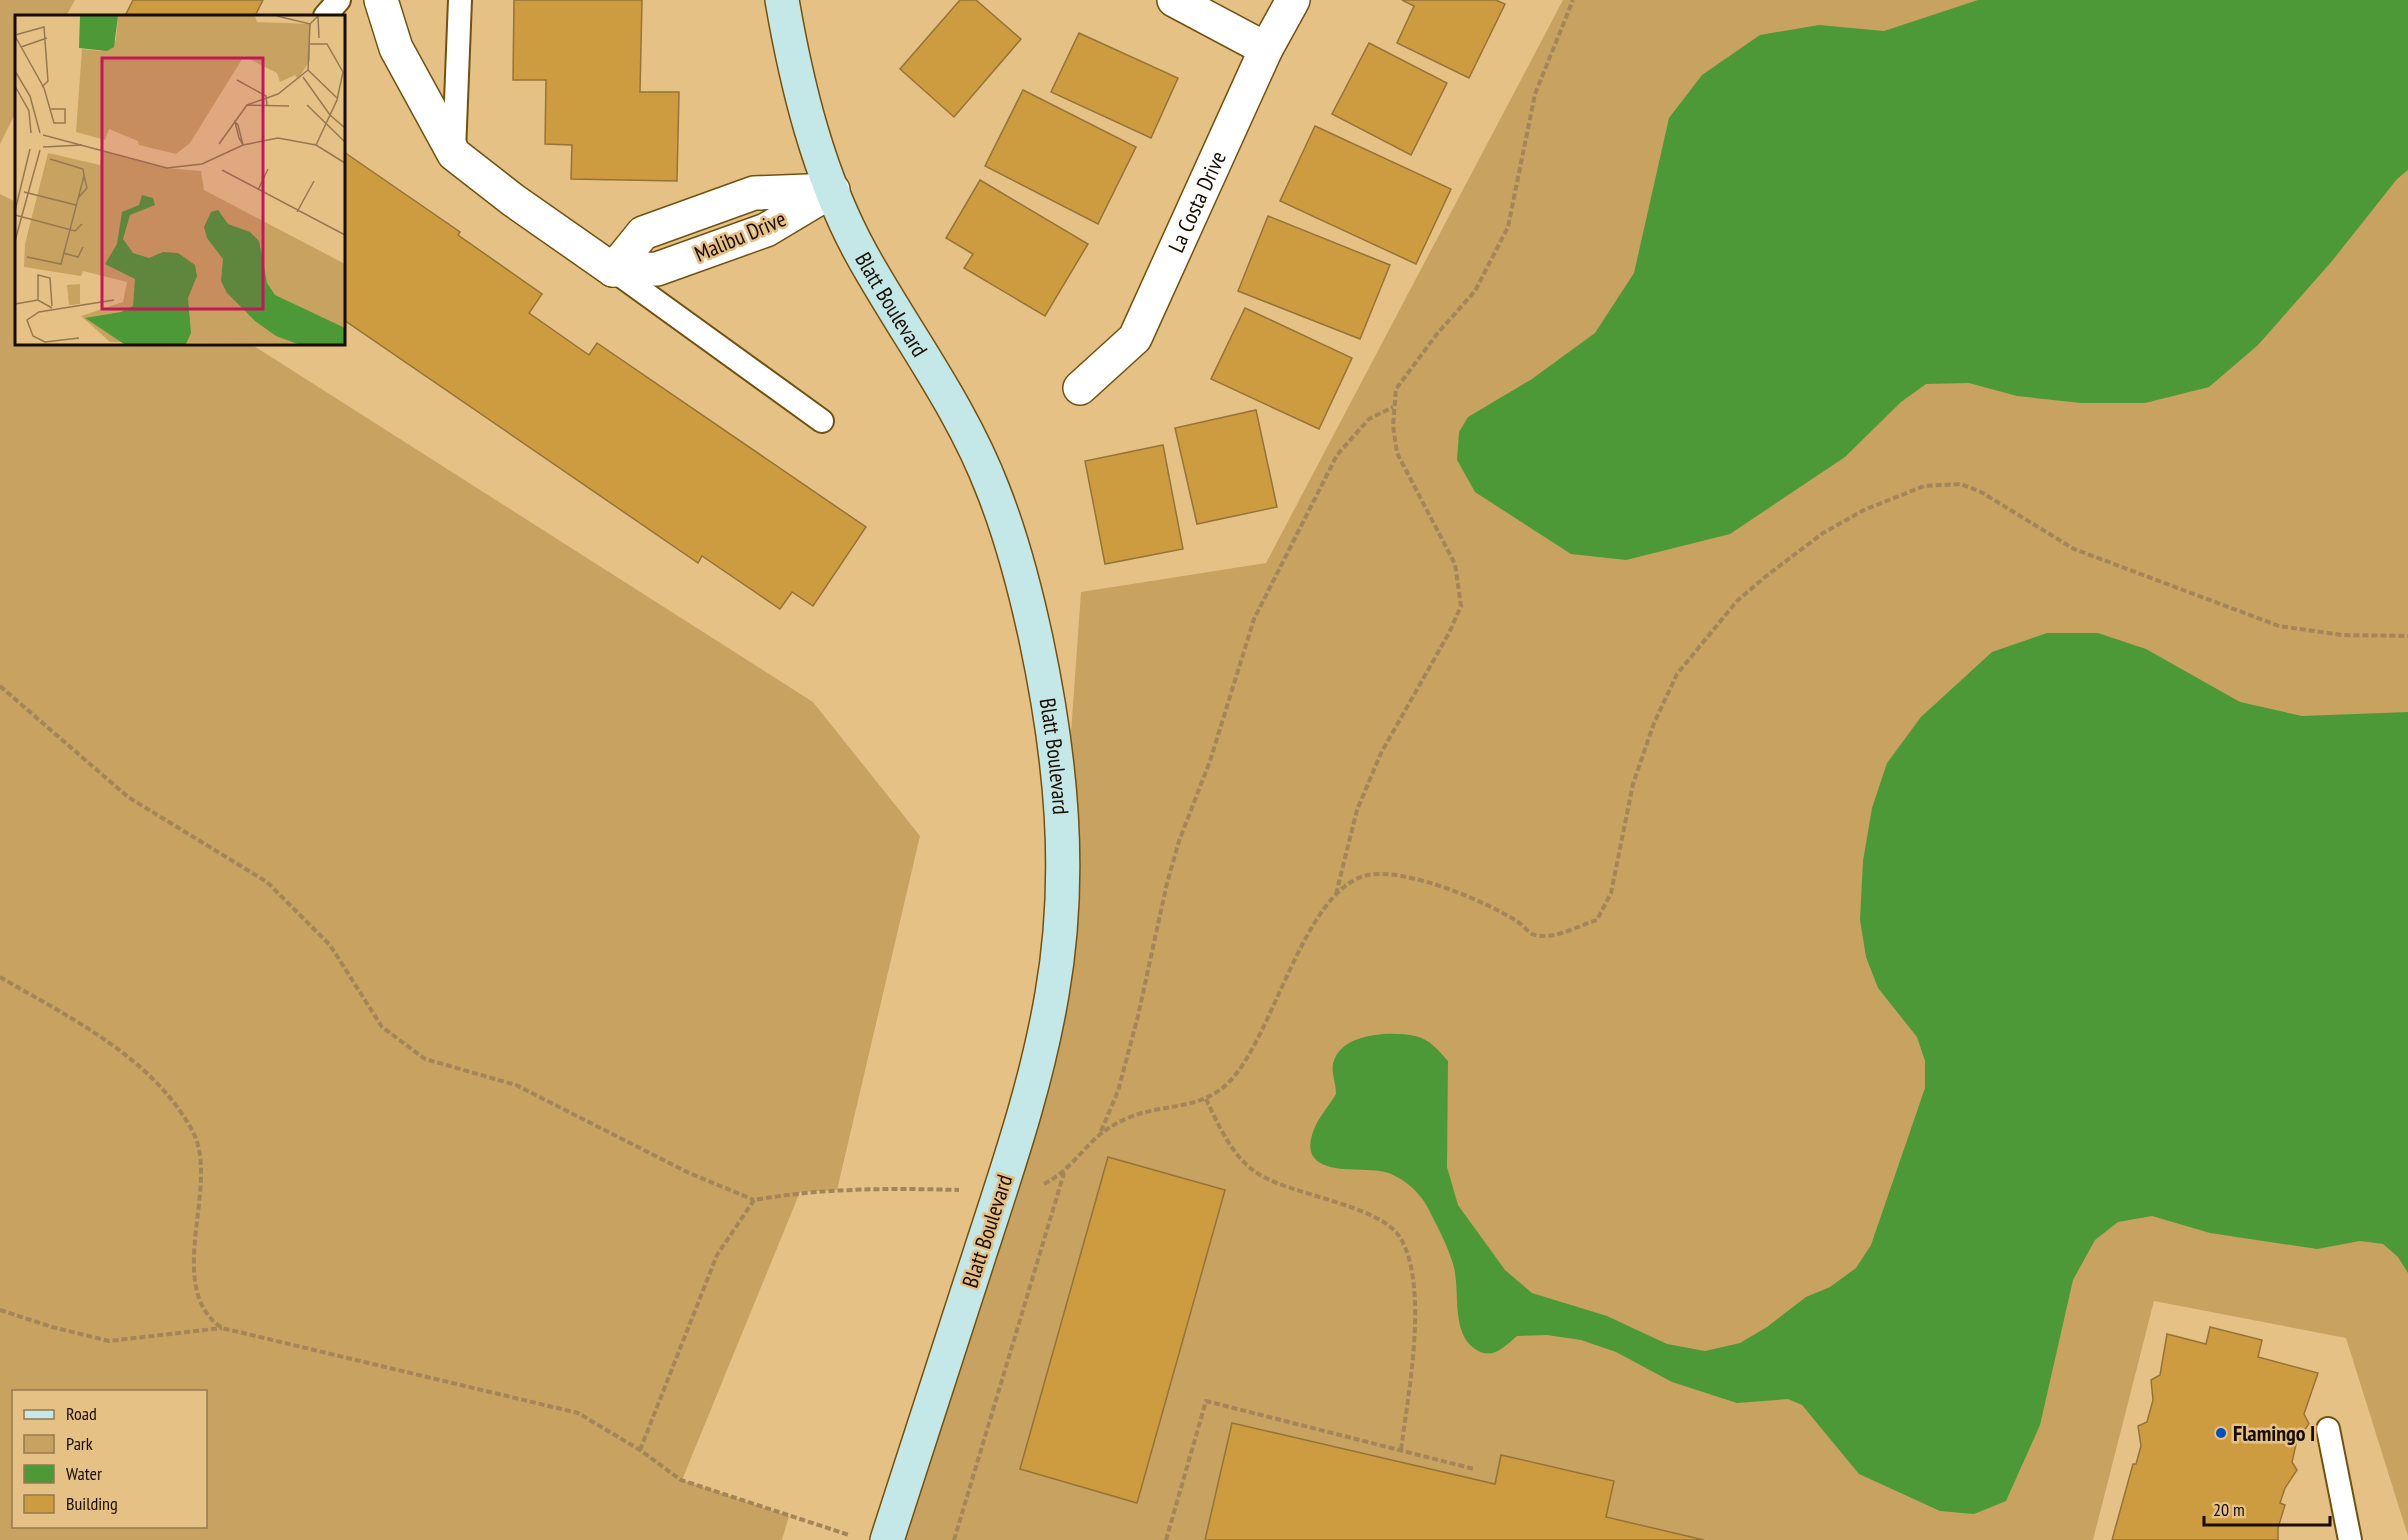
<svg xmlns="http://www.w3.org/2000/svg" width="2408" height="1540" font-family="'PT Sans Narrow',sans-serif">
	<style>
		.green { fill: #c8a260; fill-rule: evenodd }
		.water { fill: #4d9938 }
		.building { fill: #ce9c40; stroke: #957338; stroke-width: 1.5 }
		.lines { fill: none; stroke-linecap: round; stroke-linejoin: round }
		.lane-casing { stroke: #725110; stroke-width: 26 }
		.street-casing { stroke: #725110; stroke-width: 36 }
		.secondary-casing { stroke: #725110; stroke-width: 36 }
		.path { stroke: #a28559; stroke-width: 4; stroke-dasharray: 6 3; stroke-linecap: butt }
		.lane { stroke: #fff; stroke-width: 22 }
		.street { stroke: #fff; stroke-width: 33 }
		.secondary { stroke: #c4e7e8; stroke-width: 33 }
		.poi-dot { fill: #0550ba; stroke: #e6c185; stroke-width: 2 }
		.labels { text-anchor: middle; stroke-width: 5; stroke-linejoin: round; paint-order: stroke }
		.street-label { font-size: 22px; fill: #190c00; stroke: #e6c185 }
		.poi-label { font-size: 22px; font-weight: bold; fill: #190c00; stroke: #e6c185; text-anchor: start }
		.inset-road { fill: none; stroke: #947950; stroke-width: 1.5 }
		.view { fill: #c2185b; fill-opacity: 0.15; stroke: #c2185b; stroke-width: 3 }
		.inset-edge { fill: none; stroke: #190c00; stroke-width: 3 }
	</style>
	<rect width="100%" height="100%" fill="#e6c185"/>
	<path class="green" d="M0 0H75L66 16H16V112L0 144Z
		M1563 0H2408V1536L2346 1338 2154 1301 2093 1540H887L1034 1087 1064 831 1081 592 1266 563Z
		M0 194 16 202V344H251L813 702 920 836 837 1190 800 1192 682 1480 789 1516 782 1540H0ZM14 1392H206V1526H14Z"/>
	<path class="water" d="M1978 0H2408V170L2397 179 2332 261 2258 345 2209 387 2145 403H2081L2017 396 1969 383 1926 384 1901 402 1845 457 1730 534 1626 560 1571 554 1475 492 1457 460 1459 432 1468 417 1532 379 1595 333 1634 273 1669 118 1702 75 1760 35 1819 25 1884 31Z
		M2047 633H2098L2146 649 2240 702 2302 716 2408 712V1273L2398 1257 2383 1244 2360 1241 2317 1249 2210 1233 2152 1216 2118 1222 2095 1240 2073 1280 2040 1425 2006 1501 1974 1514 1940 1511 1859 1474 1802 1405 1788 1399 1737 1403 1672 1382 1616 1352 1581 1340 1547 1335 1517 1336C1504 1347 1492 1361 1475 1349 1450 1332 1461 1290 1453 1264 1448 1246 1437 1226 1429 1210 1421 1193 1403 1177 1385 1172 1363 1166 1296 1180 1313 1132 1317 1119 1329 1106 1336 1094 1336 1080 1329 1071 1335 1058 1346 1033 1392 1031 1415 1036 1430 1039 1439 1051 1448 1061L1447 1167 1458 1205 1505 1270 1532 1293 1607 1316 1667 1344 1705 1351 1740 1343 1767 1327 1806 1297 1830 1287 1856 1268 1871 1245 1925 1088V1061L1917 1037 1878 988 1866 957 1860 920 1863 861 1872 808 1887 763 1921 717 1992 652Z"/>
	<path class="building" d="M133 0H263L255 16H125Z
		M514 0H642L640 92H679L677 181 571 179 572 145 545 144 546 80H513Z
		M960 0H976L1021 39 954 117 900 69Z
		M1402 0H1496L1505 4 1469 78 1397 43 1414 6Z
		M1079 33 1178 78 1151 138 1051 92Z
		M1369 43 1447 83 1411 155 1332 114Z
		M1023 90 1136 147 1098 224 985 166Z
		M1315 126 1451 189 1416 264 1280 201Z
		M344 152 460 232 458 235 542 294 529 313 589 355 597 343 866 527 813 606 792 592 780 609 702 556 698 563 344 320Z
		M980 180 1088 244 1045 316 964 268 973 254 946 238Z
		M1268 216 1390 265 1360 339 1238 291Z
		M1245 308 1352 358 1319 429 1211 379Z
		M1256 410 1277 507 1197 524 1175 428Z
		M1163 445 1183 549 1105 564 1085 461Z
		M1108 1157 1225 1190 1137 1503 1020 1469Z
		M2210 1327 2262 1340 2258 1357 2318 1373 2304 1414 2309 1424 2297 1440 2292 1462 2297 1470 2285 1488 2280 1503 2285 1505 2278 1528V1540H2112L2133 1464H2136L2141 1446 2138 1426 2147 1422 2153 1400 2151 1380 2160 1375 2167 1334 2206 1344Z
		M1232 1423 1495 1484 1501 1455 1614 1481 1606 1517 1704 1540H1205Z"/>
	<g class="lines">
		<defs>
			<path id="lane" d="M325 16 339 0
				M454 151 460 0
				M613 270 822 421
				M2328 1429 2350 1540"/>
			<g id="street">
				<path d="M381 0 396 48 454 154 513 200 613 270"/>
				<path d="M1174 0 1266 49"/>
				<path d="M833 190 766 230 657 269 613 270 643 233 754 193Z"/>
				<path id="s1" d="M1080 388 1135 338 1266 49 1293 0"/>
			</g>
			<g id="secondary">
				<path id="s2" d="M782 0C797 87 819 177 862 255 906 334 961 406 993 490 1012 538 1025 588 1036 639 1061 757 1073 874 1052 994 1037 1083 1008 1167 980 1253 949 1349 918 1444 887 1540"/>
			</g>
		</defs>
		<use href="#lane" class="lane-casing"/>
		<use href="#street" class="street-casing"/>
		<use href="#secondary" class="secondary-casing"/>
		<path class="path" d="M0 686 128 797 267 882 330 945 382 1027 425 1059 516 1085 687 1172 754 1200
			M1336 894 1357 810 1381 753 1449 633 1461 606 1455 564 1397 453 1393 426 1396 389 1437 334 1475 291 1508 227 1535 94 1573 0
			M0 977C70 1018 153 1057 193 1132 221 1186 162 1287 222 1328L578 1413 640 1450 681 1480 849 1535
			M1206 1099C1218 1124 1231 1154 1254 1171 1288 1196 1382 1204 1401 1239 1429 1288 1408 1395 1401 1450
			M1101 1131 1118 1091 1138 1016 1167 883 1179 841 1210 761 1254 619 1337 455 1369 419 1393 407
			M1044 1184C1079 1166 1087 1134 1128 1118 1163 1103 1201 1111 1229 1082 1273 1038 1303 894 1364 876 1401 865 1486 901 1518 922 1523 925 1527 931 1532 934 1552 942 1579 925 1597 920L1611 893 1633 784 1654 723 1677 674 1737 601 1765 577 1823 533 1864 510 1924 486 1961 484 1981 492 2074 549 2279 626 2342 635 2408 636
			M0 1310 52 1327 109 1341 222 1328
			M640 1450 717 1255 754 1200C822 1188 890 1188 959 1190
			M954 1540 1064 1173
			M1166 1540 1206 1401 1474 1469"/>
		<use href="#lane" class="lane"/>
		<use href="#street" class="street"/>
		<use href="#secondary" class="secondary"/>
	</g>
	<circle class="poi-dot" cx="2221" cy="1433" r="6"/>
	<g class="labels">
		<g class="street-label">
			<text dy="8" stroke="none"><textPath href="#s1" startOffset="224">La Costa Drive</textPath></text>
			<text transform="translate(740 236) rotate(-23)" y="8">Malibu Drive</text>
			<text dy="8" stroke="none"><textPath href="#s2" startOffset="326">Blatt Boulevard</textPath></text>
			<text dy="8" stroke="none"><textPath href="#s2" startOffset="812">Blatt Boulevard</textPath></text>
			<text transform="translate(987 1231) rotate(-72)" y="8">Blatt Boulevard</text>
		</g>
		<g class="poi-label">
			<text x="2233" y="1441">Flamingo I</text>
		</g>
	</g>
	<g transform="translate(15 15)">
		<rect width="330" height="330" fill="#e6c185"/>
		<path d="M103 1H240L242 7 295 9V45L283 64 280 60 265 67 262 58 229 41 175 128 161 139 124 130 123 126 94 114 90 125 61 117 67 34 85 36 101 25ZM87 135 152 153 186 156 189 175 330 249V329L95 327 66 301 108 287 112 267 68 256 66 261 9 252 10 229 33 138 85 150ZM65 269V289L54 290 52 270Z" fill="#c8a260"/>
		<path d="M65 1H103L99 32 92 36 64 33ZM127 180 138 183 140 190 115 200 108 224 118 238 134 243 148 237 163 238 180 250 182 261 173 283 176 318 171 329H109L70 303 106 297 118 291 120 264 90 249 102 229 107 197 124 190ZM203 195 213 209 235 217 244 226 252 268 260 280 330 313V329H283L261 321 240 306 212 278 206 266 208 244 192 223 189 212 196 197Z" fill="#4d9938"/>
		<path class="inset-road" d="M262 1 295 9 303 1M303 1 304 23M0 20 29 12 33 66 27 72M0 21 29 73 39 108H50V94H36M295 29H312L328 57 322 85 301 130M6 32 32 23M293 55 322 83M0 56 15 81 25 118M288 62 315 100 330 113M222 65 251 81 252 91M0 71 14 96 16 118M232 90 274 91M292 90 330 127M220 107 223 110 228 130 224 123ZM28 120 152 153 187 149 228 130 263 123 301 130 330 148M204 129 232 90 263 79 293 55 295 9M28 132 67 130M207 155 330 220M243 175 253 154M9 177 61 190M64 182 72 173 69 161M0 196 15 134M282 197 299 166M0 200 60 216 67 209M0 226 25 135M48 238 63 242 68 232M12 242 46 249 69 161 68 154 35 144M23 285V260L35 263 37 291M0 289 23 285 37 293M64 323 30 327 18 321 12 305 24 297 99 285"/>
		<path class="view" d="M87 43H248V294H87Z"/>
		<rect width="330" height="330" class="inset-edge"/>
	</g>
	<rect x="12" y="1390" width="195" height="138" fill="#e6c185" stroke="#947950" stroke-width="1.5"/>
	<rect x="24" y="1410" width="30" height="9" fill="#c4e7e8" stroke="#947950" stroke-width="1.5"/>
	<text x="66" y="1420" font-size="18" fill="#190c00">Road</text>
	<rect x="24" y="1435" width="30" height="18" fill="#c8a260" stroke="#947950" stroke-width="1.5"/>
	<text x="66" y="1450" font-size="18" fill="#190c00">Park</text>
	<rect x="24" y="1465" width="30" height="18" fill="#4d9938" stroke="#947950" stroke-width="1.5"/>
	<text x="66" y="1480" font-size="18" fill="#190c00">Water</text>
	<rect x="24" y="1495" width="30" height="18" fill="#ce9c40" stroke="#947950" stroke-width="1.5"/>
	<text x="66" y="1510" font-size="18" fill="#190c00">Building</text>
	<path d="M2204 1516v9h126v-9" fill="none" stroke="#190c00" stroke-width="3"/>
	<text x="2213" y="1516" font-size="18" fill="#190c00" stroke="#e6c185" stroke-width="4.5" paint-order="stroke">20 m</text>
</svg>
